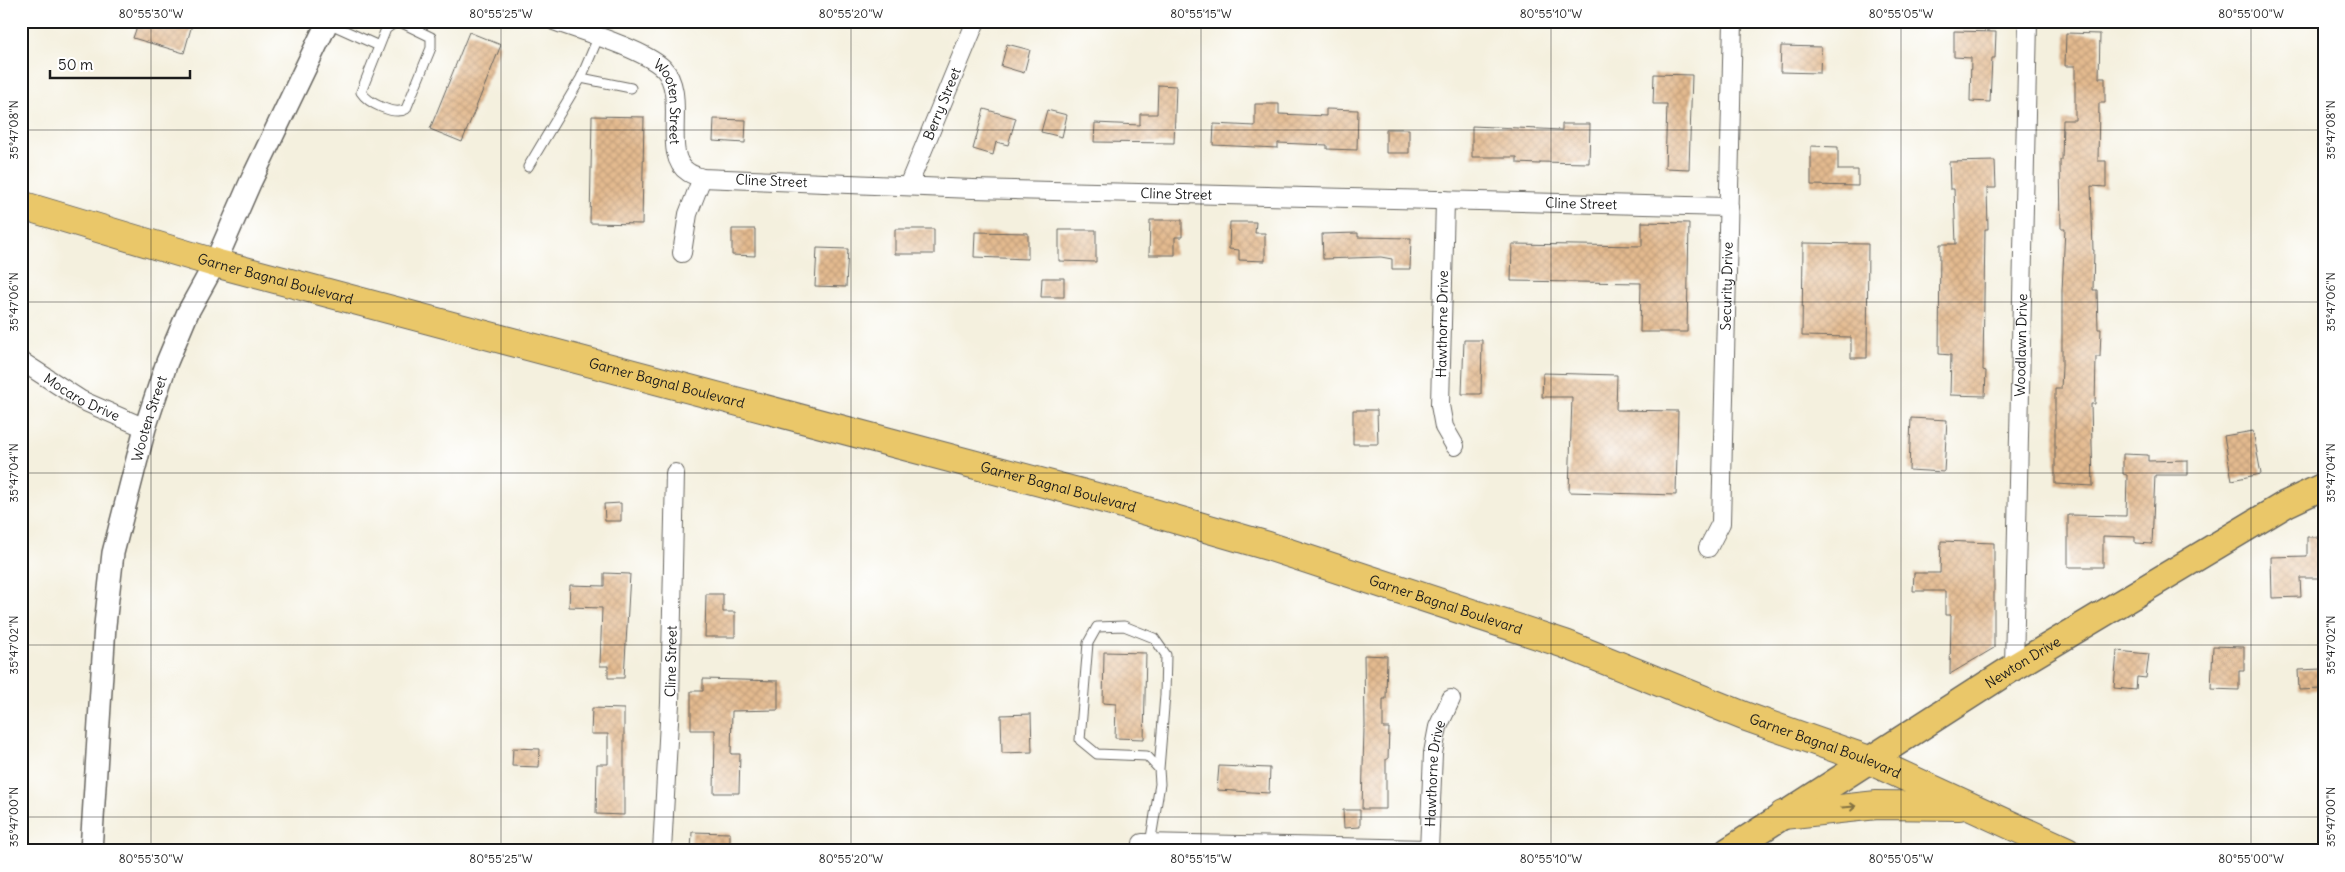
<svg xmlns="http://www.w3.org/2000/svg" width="2345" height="872" font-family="Delius,sans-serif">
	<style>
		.building { fill: url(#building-cross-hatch) }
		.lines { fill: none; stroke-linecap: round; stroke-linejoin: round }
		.service-casing { stroke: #686660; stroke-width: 11 }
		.minor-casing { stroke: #686660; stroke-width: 20 }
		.tertiary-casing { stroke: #686660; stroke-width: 24 }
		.primary-casing { stroke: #686660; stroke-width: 29 }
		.trunk-casing { stroke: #686660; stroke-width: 30 }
		.service { stroke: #fff; stroke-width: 9 }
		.minor { stroke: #fff; stroke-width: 18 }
		.tertiary { stroke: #fff; stroke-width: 21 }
		.primary { stroke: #eac769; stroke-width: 26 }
		.trunk { stroke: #eac769; stroke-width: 28 }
		.oneway { stroke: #837242 }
		.ticks { fill: none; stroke: #1c1c1c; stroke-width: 1; stroke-opacity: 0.45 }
		.labels { text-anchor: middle; stroke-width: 4.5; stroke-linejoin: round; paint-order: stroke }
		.street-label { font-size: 14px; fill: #1c1c1c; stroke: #fff }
		.neatline { fill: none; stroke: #1c1c1c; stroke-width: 2 }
		.ticks-label { font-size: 12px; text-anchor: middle; fill: #1c1c1c }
	</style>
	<defs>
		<pattern id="building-cross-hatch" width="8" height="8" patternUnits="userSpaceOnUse" patternTransform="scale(1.25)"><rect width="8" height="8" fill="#e3ba8f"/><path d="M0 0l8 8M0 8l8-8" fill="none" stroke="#c29f7b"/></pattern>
	</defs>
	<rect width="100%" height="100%" fill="#fff"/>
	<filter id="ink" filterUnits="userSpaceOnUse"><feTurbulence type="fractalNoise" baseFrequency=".02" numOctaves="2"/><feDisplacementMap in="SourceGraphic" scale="10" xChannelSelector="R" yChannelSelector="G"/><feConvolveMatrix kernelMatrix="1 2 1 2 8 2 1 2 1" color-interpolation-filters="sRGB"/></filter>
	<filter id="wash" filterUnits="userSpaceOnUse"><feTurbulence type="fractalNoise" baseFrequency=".0096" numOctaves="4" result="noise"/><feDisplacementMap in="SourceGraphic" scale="20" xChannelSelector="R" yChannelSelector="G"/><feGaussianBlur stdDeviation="1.12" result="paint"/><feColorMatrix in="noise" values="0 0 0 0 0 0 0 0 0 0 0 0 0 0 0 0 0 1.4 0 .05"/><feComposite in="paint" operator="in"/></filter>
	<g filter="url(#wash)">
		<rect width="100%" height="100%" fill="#f4f0de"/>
		<g id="blocks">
			<path class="building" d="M139 21H193L184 53 133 38Z
				M1954 31 1996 32 1995 58H1992L1990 102 1970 101 1971 58 1954 57Z
				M469 32 501 45 462 142 430 129Z
				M2066 33 2100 34 2099 78H2105V103H2099L2098 161H2106V187L2091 186 2093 250H2094L2093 290H2097L2098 329H2101L2100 357H2096L2095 404H2091L2093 486 2055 484V389H2061L2062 366V291L2065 228H2061L2060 160H2062L2063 120H2075V66H2065Z
				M1007 44 1030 50 1024 73 1001 66Z
				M1781 46 1821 47 1820 73 1780 72Z
				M1654 74 1692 75 1689 169 1665 168 1667 104H1653Z
				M1158 85 1176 86 1174 143 1094 142 1095 123 1140 125V114H1157Z
				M1255 104H1279V114L1326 116V109L1358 110 1357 150 1327 149V145L1278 143V148L1213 145 1214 124 1255 126Z
				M984 109 1016 118 1008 145 996 142 993 155 973 149Z
				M1047 110 1067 115 1062 137 1041 132Z
				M592 116 644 117 642 224 590 223Z
				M714 119 746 120 745 143 713 141Z
				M1562 124H1590L1589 163 1540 162V164L1517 163V157H1472V126L1562 130Z
				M1386 129H1409V153H1386Z
				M1811 146 1838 147V170H1858V186L1811 185Z
				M1995 161 1996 188H1987L1988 229H1985L1983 370 1986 371 1985 396 1950 395 1951 355 1939 354 1940 244H1956L1954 189H1950L1949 162Z
				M1150 220H1182V237H1175V255H1149Z
				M1230 222H1256L1255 233H1265V261L1239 260V250L1229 249Z
				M1642 222 1689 223 1687 332H1640L1641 283 1511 281 1512 244 1642 246Z
				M732 229H755V256L732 255Z
				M895 229H934V254H895Z
				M1059 230H1096V262L1059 261Z
				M975 232 1028 233V259L974 257Z
				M1358 233V237L1411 238 1410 269H1392V259L1381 257 1323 259 1322 234Z
				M1803 243 1868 244 1867 358H1851V337L1802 336Z
				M817 248 848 249 846 287 815 286Z
				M1042 278H1064V297H1041Z
				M1464 340H1482L1481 394H1462Z
				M1543 373 1617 375 1616 410 1678 411 1676 495 1569 492 1572 397H1542Z
				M1353 410H1377L1378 444H1353Z
				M1911 418 1947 420 1944 472 1909 470Z
				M2253 431 2261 474 2232 480 2224 436Z
				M2123 454 2148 455V461L2188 460V475H2155L2152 544 2135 543V537L2103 536V567H2068V515L2126 516 2127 475 2123 474Z
				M621 503V521H605L604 504Z
				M2307 537H2324V578H2300L2301 597 2272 598 2271 557 2307 556Z
				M1941 541 1994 543V648L1950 674 1951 615H1945V591H1913L1914 573H1940Z
				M604 573 630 574 624 678H608V666H600L602 608 569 607 570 585 604 586Z
				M706 594H723V612H735V637H705Z
				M2213 646 2244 647V671H2239V690L2211 689Z
				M2117 651 2149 654 2146 678 2137 677 2136 690 2114 688Z
				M1104 652 1146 653 1144 739 1115 738 1116 704 1103 703Z
				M1364 655 1387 656 1386 699H1383V728H1389L1388 759H1386V809H1362L1364 728H1365Z
				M2322 669V689L2299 690 2298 670Z
				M703 679 778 681V710L732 711 731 754H740L739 793H714L715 730H691V691H703Z
				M592 708 624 709V815L596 814 597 764H608V734H591Z
				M1031 714 1032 752 1002 753 1001 715Z
				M513 748 540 749 539 767 512 766Z
				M1219 766 1270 768 1269 793 1217 790Z
				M1343 810H1360V827L1344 828Z
				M692 832 730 833V851H691Z"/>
		</g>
	</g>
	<g filter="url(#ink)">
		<use href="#blocks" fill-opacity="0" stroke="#686660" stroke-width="1"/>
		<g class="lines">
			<defs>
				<path id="service" d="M397 21 386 29 361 92C368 103 394 116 406 109L431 48V37L398 21
					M328 23 379 46
					M581 78 631 88
					M528 167 581 78 598 38
					M1150 844 1160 784 1159 769 1147 756 1097 754 1080 740 1088 643 1097 627 1124 626 1154 638 1166 655 1165 695 1159 769"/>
				<g id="minor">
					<path id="s1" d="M554 21C582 31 643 49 663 68 689 94 660 155 688 172 692 175 697 176 702 178L973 189 1729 207"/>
					<path id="s2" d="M908 186 976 21"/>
					<path d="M1445 200 1440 405 1444 427 1455 446"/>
					<path d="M682 253 688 214 702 178"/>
					<path id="s3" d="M21 361 81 400 145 428"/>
					<path id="s4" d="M1708 548 1721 523 1733 21"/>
					<path id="s5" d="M2014 667 2028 21"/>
					<path id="s6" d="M662 851 670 703 675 473"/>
					<path d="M1142 851V843L1429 849"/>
					<path id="s7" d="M1429 851 1433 753 1438 727 1451 699"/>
				</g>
				<g id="tertiary">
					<path id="s8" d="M91 851 105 625 113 553 145 428 167 362 188 312 215 263 250 183 328 21"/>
				</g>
				<g id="primary">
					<path id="s9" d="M1728 851 2014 667 2286 504 2324 486"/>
				</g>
				<g id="trunk">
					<path id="s10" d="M21 205 215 263 1119 503 1268 546 1565 644 1744 716 1869 760 2067 851"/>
					<path d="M1783 815 1877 805 1959 806"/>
				</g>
			</defs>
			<use href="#service" class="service-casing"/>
			<use href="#minor" class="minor-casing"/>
			<use href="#tertiary" class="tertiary-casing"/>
			<use href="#primary" class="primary-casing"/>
			<use href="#trunk" class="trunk-casing"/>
			<use href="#service" class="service"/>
			<use href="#minor" class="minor"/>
			<use href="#tertiary" class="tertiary"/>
			<use href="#primary" class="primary"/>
			<use href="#trunk" class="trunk"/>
		</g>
		<defs><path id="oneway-shaft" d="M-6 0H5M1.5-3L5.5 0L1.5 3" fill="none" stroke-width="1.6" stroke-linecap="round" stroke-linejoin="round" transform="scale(1.25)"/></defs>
		<use class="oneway" href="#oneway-shaft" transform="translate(1849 807) rotate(-4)"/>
	</g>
	<path class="ticks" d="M151 21V851M501 21V851M851 21V851M1201 21V851M1551 21V851M1901 21V851M2251 21V851M21 130H2324M21 302H2324M21 473H2324M21 645H2324M21 817H2324"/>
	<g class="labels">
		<g class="street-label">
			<text dy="5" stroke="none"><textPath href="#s2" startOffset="89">Berry Street</textPath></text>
			<text dy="5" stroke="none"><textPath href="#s1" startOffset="154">Wooten Street</textPath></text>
			<text dy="5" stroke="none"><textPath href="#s1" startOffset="315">Cline Street</textPath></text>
			<text dy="5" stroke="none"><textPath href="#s1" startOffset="720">Cline Street</textPath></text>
			<text dy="5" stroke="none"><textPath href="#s1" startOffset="1125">Cline Street</textPath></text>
			<text dy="5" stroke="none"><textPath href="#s10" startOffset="265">Garner Bagnal Boulevard</textPath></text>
			<text dy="5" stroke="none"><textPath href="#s4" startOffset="265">Security Drive</textPath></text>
			<text transform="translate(1442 324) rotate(-89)" y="5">Hawthorne Drive</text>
			<text dy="5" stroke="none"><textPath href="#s5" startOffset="322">Woodlawn Drive</textPath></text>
			<text dy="5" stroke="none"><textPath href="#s10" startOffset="670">Garner Bagnal Boulevard</textPath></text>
			<text dy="5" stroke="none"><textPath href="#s3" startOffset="71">Mocaro Drive</textPath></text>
			<text dy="5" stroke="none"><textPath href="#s8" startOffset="438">Wooten Street</textPath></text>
			<text dy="5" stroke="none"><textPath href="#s10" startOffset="1075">Garner Bagnal Boulevard</textPath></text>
			<text dy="5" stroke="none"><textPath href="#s10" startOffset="1480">Garner Bagnal Boulevard</textPath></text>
			<text dy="5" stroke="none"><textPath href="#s6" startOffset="190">Cline Street</textPath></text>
			<text dy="5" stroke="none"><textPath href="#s9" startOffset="350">Newton Drive</textPath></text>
			<text dy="5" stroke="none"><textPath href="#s10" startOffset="1885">Garner Bagnal Boulevard</textPath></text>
			<text dy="5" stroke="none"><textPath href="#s7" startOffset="78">Hawthorne Drive</textPath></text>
		</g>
	</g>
	<rect width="2345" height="872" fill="none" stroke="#fff" stroke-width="55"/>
	<path d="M50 70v8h140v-8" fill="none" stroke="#1c1c1c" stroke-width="2.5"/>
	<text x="58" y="70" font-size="15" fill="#1c1c1c" stroke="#ffffff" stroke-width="4" paint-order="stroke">50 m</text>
	<rect x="28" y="28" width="2290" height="816" class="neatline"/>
	<g class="ticks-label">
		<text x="151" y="18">80°55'30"W</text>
		<text x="501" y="18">80°55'25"W</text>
		<text x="851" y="18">80°55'20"W</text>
		<text x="1201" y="18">80°55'15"W</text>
		<text x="1551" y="18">80°55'10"W</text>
		<text x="1901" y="18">80°55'05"W</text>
		<text x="2251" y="18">80°55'00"W</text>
		<text transform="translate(14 130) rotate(-90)" y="4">35°47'08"N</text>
		<text transform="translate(2331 130) rotate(-90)" y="4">35°47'08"N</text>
		<text transform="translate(14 302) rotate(-90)" y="4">35°47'06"N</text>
		<text transform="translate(2331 302) rotate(-90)" y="4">35°47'06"N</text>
		<text transform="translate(14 473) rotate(-90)" y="4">35°47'04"N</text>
		<text transform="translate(2331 473) rotate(-90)" y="4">35°47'04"N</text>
		<text transform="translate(14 645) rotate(-90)" y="4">35°47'02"N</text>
		<text transform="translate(2331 645) rotate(-90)" y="4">35°47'02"N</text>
		<text transform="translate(14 817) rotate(-90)" y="4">35°47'00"N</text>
		<text transform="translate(2331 817) rotate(-90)" y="4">35°47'00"N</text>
		<text x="151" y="863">80°55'30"W</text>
		<text x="501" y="863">80°55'25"W</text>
		<text x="851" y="863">80°55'20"W</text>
		<text x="1201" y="863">80°55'15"W</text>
		<text x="1551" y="863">80°55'10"W</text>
		<text x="1901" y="863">80°55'05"W</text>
		<text x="2251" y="863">80°55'00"W</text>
	</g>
</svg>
